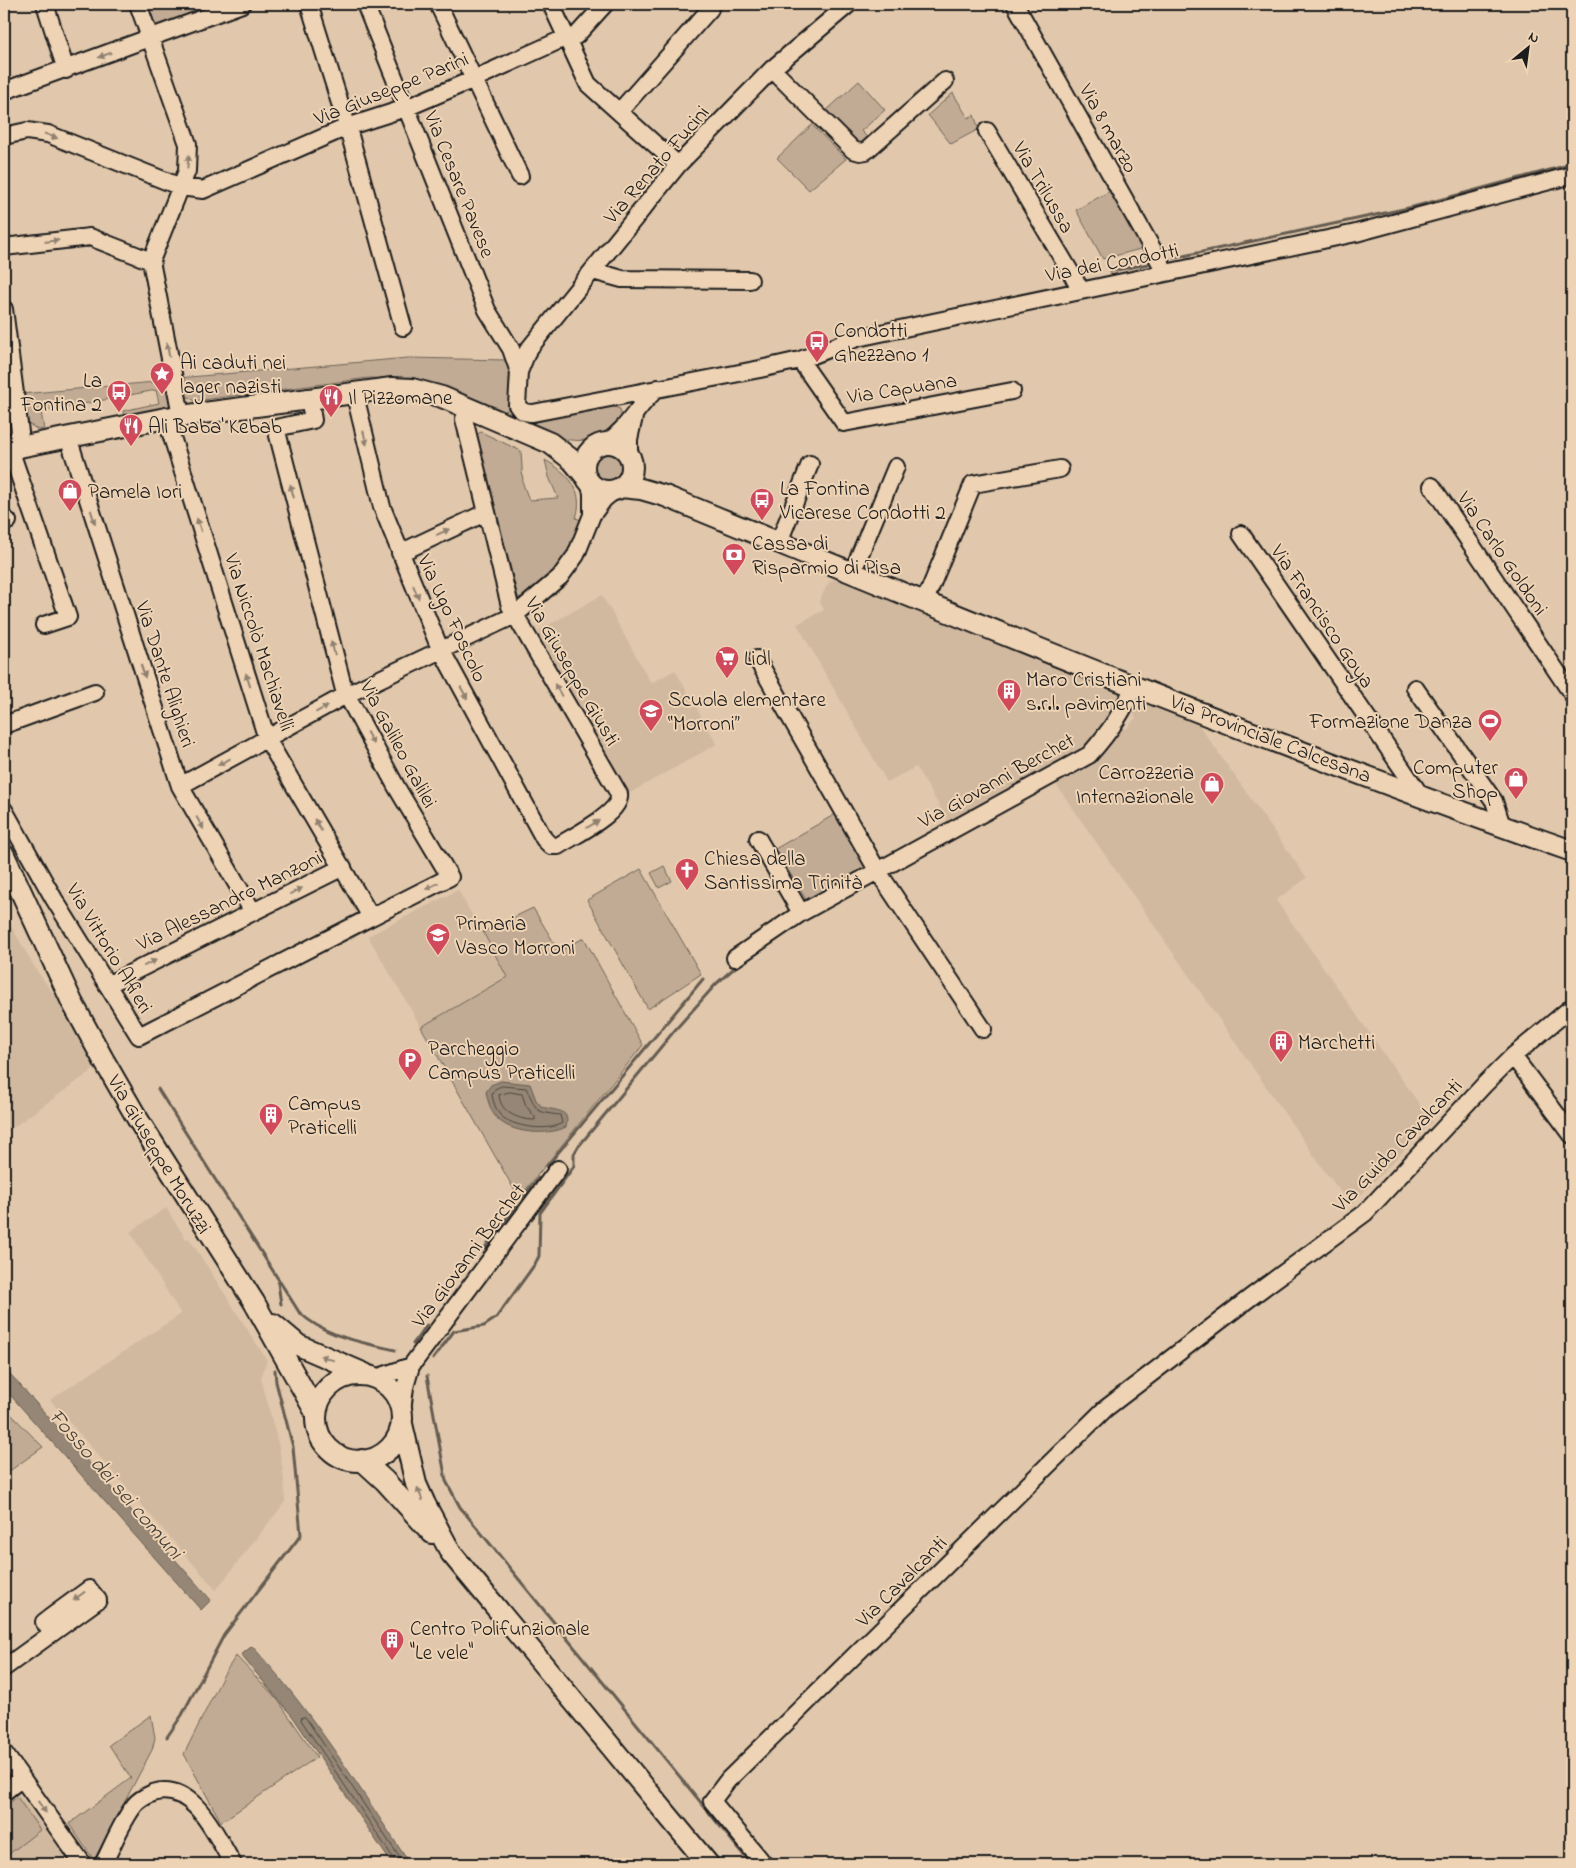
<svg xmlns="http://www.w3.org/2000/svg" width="1576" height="1868" font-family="'Indie Flower',sans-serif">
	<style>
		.built { fill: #d1b9a0 }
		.green { fill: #c1ab94; stroke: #6e6458 }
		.water { fill: #958674; stroke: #655c51 }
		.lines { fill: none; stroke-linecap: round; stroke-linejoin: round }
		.shore { stroke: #4c463f; stroke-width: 1 }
		.stream { stroke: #655c51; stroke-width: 3 }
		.minor-casing { stroke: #1c1c1c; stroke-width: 20 }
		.major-casing { stroke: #1c1c1c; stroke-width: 24 }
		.minor { stroke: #eed3b5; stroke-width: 16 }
		.major { stroke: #eed3b5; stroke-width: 20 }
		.oneway { fill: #908170 }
		.labels { text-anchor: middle; stroke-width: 4; stroke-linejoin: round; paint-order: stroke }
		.street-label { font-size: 21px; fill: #1c1c1c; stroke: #eed3b5 }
		.poi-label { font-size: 21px; fill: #1c1c1c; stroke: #eed3b5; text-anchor: start }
		.water-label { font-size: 22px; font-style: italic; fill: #46413b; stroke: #eed3b5 }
	</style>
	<rect width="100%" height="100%" fill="#e1c8ac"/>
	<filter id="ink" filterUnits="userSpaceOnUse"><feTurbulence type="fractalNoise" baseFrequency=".02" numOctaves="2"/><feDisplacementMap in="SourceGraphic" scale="10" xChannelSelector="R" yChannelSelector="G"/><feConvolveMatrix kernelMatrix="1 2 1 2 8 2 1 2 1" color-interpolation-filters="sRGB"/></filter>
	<g filter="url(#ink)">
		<path class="built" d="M836 578 1116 691 1120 698 1119 704 1090 745 950 824 916 767 887 782 797 624 824 610 819 601 829 582Z
			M602 595 651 683 675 670 717 744 628 794 538 631Z
			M1151 705 1196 721 1307 878 1276 900 1432 1122 1351 1205 1326 1173 1055 783 1091 765 1120 727 1126 729 1136 718 1133 712 1136 707Z
			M458 890 507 977 421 1027 368 936Z
			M4 914 37 971 59 1001 96 1068 4 1134Z
			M166 1208 186 1239 189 1238 267 1360 261 1378 279 1447 284 1478 285 1502 216 1590 50 1400 181 1314 130 1232Z
			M18 1793 71 1864H4V1804Z"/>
		<path class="green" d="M144 4H223L153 28Z
			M859 81 885 110 861 131 867 137 860 144 826 111Z
			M953 93 968 118 974 115 979 129 951 144 928 115Z
			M812 125 846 159 809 190 777 158Z
			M1110 191 1144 248 1103 259 1076 210Z
			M408 358 508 360 511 408 502 413 425 382 405 379 368 378 195 401 182 393 178 378Z
			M166 381 171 408 124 417 123 411 159 403 156 390 41 412 44 429 38 430 29 424 21 394Z
			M611 406 620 409 622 420C589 449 570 443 532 428L534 425 530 423Z
			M481 432 521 451 523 484 529 500 558 498 549 477 545 460C568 473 585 490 576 518L583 521 562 566 524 599 518 597 478 440 472 441 476 435Z
			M594 467a14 14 0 1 1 28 0a14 14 0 1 1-28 0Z
			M839 812 867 868 807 901 775 849Z
			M664 866 672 881 659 888 651 873Z
			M641 869 701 974 648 1009 587 900Z
			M533 908 559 951 584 938 643 1045 519 1198 421 1027 507 977 483 932Z
			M4 1407 43 1447 4 1475Z
			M236 1656 277 1699 317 1757 221 1822 184 1754 224 1674Z
			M151 1715 155 1738 152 1750 94 1860 69 1824 131 1778 109 1745Z
			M17 1797 40 1830 9 1854 4 1847V1807Z"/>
		<path class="water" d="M501 1081 530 1084 536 1100 542 1107C555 1111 571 1108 566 1127 549 1136 509 1134 496 1117 490 1110 488 1101 486 1092L491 1085Z
			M4 1367 211 1600 201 1610 4 1388Z
			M252 1646C313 1712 360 1789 410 1864H392L293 1717 241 1655Z"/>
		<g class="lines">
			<path class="shore" d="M502 1086 526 1088C538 1110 532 1112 560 1115L562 1123C548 1132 513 1127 501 1116 496 1110 493 1102 492 1094L495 1089Z
				M510 1092 522 1094 526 1106 535 1117V1120C519 1120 500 1113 499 1095Z
				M395 1864 394 1859 301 1720 302 1717H305L310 1724 404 1864"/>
			<path class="stream" d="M1174 258 1413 207 1572 164
				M1111 271 1148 264
				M158 1089 299 1312C325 1337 361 1342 395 1350
				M547 1166 703 979
				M522 1198 538 1178
				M484 1249 516 1206
				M278 1283 281 1304
				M413 1344 427 1325
				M433 1359 454 1331 484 1326 496 1318 535 1264 539 1256 540 1213 574 1166V1154L578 1147 675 1030 716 984 740 963
				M427 1376 446 1481 460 1507 751 1864
				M167 1737 182 1715 224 1635 301 1535 293 1447 276 1382 275 1370"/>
			<defs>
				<path id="minor" d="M45 4 66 70
					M138 4 188 144 187 171 151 261 181 415
					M309 4 349 132 403 327
					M365 4 487 310 511 349 519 372
					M438 4 520 176
					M551 4 588 84 678 165
					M849 4 772 69 678 165 528 350 519 372 517 405C521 412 526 413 533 413L760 369 800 360 857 338 1356 233 1572 175
					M1015 4 1166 273
					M772 69 853 150 860 152 866 151 945 81
					M4 91 242 4
					M619 112 710 9
					M987 131 1081 290
					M4 136 27 131 48 134 181 187 203 190 347 127 406 108 474 79 567 37 576 36 605 4
					M4 247 90 237 151 261
					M593 271 622 279 750 280
					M4 309 20 432 16 441 4 448
					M800 360 844 423 1012 391
					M354 391 382 507 438 644 544 839 551 846H558C573 836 622 813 619 794L510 606 464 419
					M166 418 267 739 371 917 450 877 397 788 344 690 276 428 313 420 309 397
					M68 437 180 786 253 912
					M607 442C628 429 638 404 658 388
					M10 449 68 617 44 625
					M629 454V439L634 417
					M1432 486 1572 694
					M592 515 604 499 615 490
					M4 522 8 521
					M1241 534 1421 796
					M779 542 810 464
					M400 553 487 512
					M853 571 896 467
					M925 601 973 484 1060 469
					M757 659 877 870 983 1029
					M1415 688 1494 801 1502 826
					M4 725 95 692
					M180 786 346 695 515 615 560 577 576 555 592 515V493L589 482
					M4 810 54 899 139 1036 371 917
					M758 839 801 913
					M735 958 801 913 1089 755C1108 734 1124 712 1134 685
					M107 985 343 867
					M1513 1056 1572 1135
					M376 1378 411 1366
					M402 1411 405 1387 411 1366 558 1169
					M4 1668 98 1600 89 1589 44 1622 52 1633
					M4 1753 83 1864
					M4 1792 22 1778
					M103 1864C113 1845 121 1823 134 1806 138 1800 146 1796 153 1793 194 1780 217 1838 233 1864
					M764 1864 712 1801 728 1780 1105 1409 1251 1297 1365 1213 1484 1085 1513 1056 1572 1007"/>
				<path id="major" d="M584 467a24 24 0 1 1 48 0a24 24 0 1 1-48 0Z
					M4 450 166 418 392 388 412 389 442 397 550 443 572 460 586 477
					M621 487 641 489 665 496C965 619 1266 744 1572 851
					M4 855 72 1002 103 1059 137 1118 254 1302 316 1413
					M273 1324 298 1345 365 1374
					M316 1418a43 43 0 1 1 86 0a43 43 0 1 1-86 0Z
					M402 1424 416 1484 425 1504 451 1553 708 1864
					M362 1460 385 1481 432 1533"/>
			</defs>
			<use href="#minor" class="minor-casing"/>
			<use href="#major" class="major-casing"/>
			<use href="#minor" class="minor"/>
			<use href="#major" class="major"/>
		</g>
		<defs><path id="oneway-solid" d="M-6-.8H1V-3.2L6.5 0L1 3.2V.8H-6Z" transform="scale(1.25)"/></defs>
		<g class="oneway">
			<use href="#oneway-solid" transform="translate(105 55) rotate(159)"/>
			<use href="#oneway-solid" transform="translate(51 136) rotate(20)"/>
			<use href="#oneway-solid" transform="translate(188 162) rotate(-84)"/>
			<use href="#oneway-solid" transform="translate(52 241) rotate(-7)"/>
			<use href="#oneway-solid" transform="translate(168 350) rotate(-100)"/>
			<use href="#oneway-solid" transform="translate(365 438) rotate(76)"/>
			<use href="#oneway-solid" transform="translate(292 491) rotate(-105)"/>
			<use href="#oneway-solid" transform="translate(93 517) rotate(72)"/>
			<use href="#oneway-solid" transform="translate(199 525) rotate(-108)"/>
			<use href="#oneway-solid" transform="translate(443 532) rotate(-25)"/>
			<use href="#oneway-solid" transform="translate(416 592) rotate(67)"/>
			<use href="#oneway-solid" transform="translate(333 648) rotate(-105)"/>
			<use href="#oneway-solid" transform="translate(143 671) rotate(72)"/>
			<use href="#oneway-solid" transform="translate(248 680) rotate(-108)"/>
			<use href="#oneway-solid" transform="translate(558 690) rotate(-120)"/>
			<use href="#oneway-solid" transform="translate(464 693) rotate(61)"/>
			<use href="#oneway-solid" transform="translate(322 709) rotate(-29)"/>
			<use href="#oneway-solid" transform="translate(370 738) rotate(61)"/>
			<use href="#oneway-solid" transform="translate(224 762) rotate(152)"/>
			<use href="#oneway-solid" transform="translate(200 823) rotate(60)"/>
			<use href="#oneway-solid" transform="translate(593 824) rotate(-32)"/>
			<use href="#oneway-solid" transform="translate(318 825) rotate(-121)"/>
			<use href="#oneway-solid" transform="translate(432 886) rotate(153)"/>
			<use href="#oneway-solid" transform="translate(296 891) rotate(-26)"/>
			<use href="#oneway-solid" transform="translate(150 963) rotate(-26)"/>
			<use href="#oneway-solid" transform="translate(327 1358) rotate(-160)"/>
			<use href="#oneway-solid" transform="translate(420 1494) rotate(-112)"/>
			<use href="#oneway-solid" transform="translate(79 1596) rotate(144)"/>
			<use href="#oneway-solid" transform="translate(42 1807) rotate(55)"/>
		</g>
	</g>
	<defs>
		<symbol id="bus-pin" viewBox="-11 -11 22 30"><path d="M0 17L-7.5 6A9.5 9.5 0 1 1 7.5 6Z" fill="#d1495b" stroke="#eed3b5"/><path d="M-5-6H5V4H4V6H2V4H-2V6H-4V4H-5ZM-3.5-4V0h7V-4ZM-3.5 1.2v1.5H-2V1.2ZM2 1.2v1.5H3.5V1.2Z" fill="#fff"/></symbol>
		<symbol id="sight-pin" viewBox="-11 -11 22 30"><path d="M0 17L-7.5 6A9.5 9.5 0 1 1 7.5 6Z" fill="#d1495b" stroke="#eed3b5"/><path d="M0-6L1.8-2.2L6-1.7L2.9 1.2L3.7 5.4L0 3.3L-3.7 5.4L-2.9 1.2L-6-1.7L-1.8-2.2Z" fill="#fff"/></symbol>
		<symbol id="restaurant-pin" viewBox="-11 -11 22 30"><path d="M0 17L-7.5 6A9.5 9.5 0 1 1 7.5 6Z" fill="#d1495b" stroke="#eed3b5"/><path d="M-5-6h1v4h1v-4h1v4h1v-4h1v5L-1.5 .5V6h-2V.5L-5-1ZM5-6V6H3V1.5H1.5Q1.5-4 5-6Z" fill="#fff"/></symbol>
		<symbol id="shop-pin" viewBox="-11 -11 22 30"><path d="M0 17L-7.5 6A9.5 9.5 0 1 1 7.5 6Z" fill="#d1495b" stroke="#eed3b5"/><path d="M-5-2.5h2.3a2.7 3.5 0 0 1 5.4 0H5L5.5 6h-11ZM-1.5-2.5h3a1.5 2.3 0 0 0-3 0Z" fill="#fff"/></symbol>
		<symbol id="bank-pin" viewBox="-11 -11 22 30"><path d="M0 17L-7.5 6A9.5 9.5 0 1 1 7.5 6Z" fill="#d1495b" stroke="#eed3b5"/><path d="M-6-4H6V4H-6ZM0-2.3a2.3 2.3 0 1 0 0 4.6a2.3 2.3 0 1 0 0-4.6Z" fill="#fff"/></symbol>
		<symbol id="supermarket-pin" viewBox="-11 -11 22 30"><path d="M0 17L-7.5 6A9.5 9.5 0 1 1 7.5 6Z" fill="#d1495b" stroke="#eed3b5"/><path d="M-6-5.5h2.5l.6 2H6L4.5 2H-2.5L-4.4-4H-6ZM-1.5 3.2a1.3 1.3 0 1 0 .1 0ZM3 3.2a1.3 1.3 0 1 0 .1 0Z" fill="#fff"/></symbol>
		<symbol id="building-pin" viewBox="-11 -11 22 30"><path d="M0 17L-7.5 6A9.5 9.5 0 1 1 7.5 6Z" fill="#d1495b" stroke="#eed3b5"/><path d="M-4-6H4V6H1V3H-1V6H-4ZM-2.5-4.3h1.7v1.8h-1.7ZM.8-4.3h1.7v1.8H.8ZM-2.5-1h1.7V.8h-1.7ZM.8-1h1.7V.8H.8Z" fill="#fff"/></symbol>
		<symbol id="school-pin" viewBox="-11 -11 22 30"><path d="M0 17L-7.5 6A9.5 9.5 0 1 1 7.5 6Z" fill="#d1495b" stroke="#eed3b5"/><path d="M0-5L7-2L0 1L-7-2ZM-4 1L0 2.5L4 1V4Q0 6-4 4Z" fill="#fff"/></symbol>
		<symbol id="stadium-pin" viewBox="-11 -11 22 30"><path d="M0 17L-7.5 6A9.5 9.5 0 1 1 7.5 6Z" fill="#d1495b" stroke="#eed3b5"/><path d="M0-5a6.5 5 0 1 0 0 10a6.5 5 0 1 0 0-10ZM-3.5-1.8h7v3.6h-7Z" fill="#fff"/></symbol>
		<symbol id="church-pin" viewBox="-11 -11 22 30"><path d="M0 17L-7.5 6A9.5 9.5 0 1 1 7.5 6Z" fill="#d1495b" stroke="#eed3b5"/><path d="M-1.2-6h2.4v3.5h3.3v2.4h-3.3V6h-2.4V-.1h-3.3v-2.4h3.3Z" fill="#fff"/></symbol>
		<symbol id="parking-pin" viewBox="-11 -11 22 30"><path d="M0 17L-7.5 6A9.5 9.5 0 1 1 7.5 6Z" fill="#d1495b" stroke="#eed3b5"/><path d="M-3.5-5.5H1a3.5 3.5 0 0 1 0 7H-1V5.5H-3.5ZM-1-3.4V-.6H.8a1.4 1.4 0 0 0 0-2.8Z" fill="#fff"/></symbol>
	</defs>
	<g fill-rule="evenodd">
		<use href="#bus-pin" x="803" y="328" width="28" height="38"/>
		<use href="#sight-pin" x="148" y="360" width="28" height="38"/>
		<use href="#bus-pin" x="105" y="378" width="28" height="38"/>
		<use href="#restaurant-pin" x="317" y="383" width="28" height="38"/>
		<use href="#restaurant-pin" x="117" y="412" width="28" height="38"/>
		<use href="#shop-pin" x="56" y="477" width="28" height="38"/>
		<use href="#bus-pin" x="748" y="486" width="28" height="38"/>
		<use href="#bank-pin" x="720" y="541" width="28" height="38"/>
		<use href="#supermarket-pin" x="713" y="644" width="28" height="38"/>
		<use href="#building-pin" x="995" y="677" width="28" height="38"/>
		<use href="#school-pin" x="637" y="697" width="28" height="38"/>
		<use href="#stadium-pin" x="1476" y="707" width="28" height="38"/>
		<use href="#shop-pin" x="1502" y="765" width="28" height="38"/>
		<use href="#shop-pin" x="1198" y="770" width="28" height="38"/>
		<use href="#church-pin" x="673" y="856" width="28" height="38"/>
		<use href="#school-pin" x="424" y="921" width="28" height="38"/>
		<use href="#building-pin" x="1267" y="1028" width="28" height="38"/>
		<use href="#parking-pin" x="396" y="1046" width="28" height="38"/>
		<use href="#building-pin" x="257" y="1101" width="28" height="38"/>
		<use href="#building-pin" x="378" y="1626" width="28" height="38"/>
	</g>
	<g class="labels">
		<g class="street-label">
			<text transform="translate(391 88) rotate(-22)" y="7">Via Giuseppe Parini</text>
			<text transform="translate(1109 128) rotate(61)" y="7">Via 8 marzo</text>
			<text transform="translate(656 164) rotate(-49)" y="7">Via Renato Fucini</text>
			<text transform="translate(460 184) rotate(68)" y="7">Via Cesare Pavese</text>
			<text transform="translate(1044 187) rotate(60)" y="7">Via Trilussa</text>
			<text transform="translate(1112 262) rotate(-11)" y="7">Via dei Condotti</text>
			<text transform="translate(902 388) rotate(-9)" y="7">Via Capuana</text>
			<text transform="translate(1503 553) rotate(56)" y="7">Via Carlo Goldoni</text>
			<text transform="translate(1323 616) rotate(56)" y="7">Via Francisco Goya</text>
			<text transform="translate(453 618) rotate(65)" y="7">Via Ugo Foscolo</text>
			<text transform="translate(260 642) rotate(72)" y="7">Via Niccolò Machiavelli</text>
			<text transform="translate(573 671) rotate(60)" y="7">Via Giuseppe Giusti</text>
			<text transform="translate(166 674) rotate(72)" y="7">Via Dante Alighieri</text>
			<text transform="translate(1271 738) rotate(21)" y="7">Via Provinciale Calcesana</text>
			<text transform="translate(399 744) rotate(62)" y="7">Via Galileo Galilei</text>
			<text transform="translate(996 780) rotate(-29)" y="7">Via Giovanni Berchet</text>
			<text transform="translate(229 900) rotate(-26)" y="7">Via Alessandro Manzoni</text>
			<text transform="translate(110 948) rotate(59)" y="7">Via Vittorio Alfieri</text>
			<text transform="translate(1397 1145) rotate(-46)" y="7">Via Guido Cavalcanti</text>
			<text transform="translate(160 1154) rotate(59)" y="7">Via Giuseppe Moruzzi</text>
			<text transform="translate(468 1255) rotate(-53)" y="7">Via Giovanni Berchet</text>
			<text transform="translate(901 1581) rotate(-45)" y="7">Via Cavalcanti</text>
		</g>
		<g class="poi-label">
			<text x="834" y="337">Condotti<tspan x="834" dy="24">Ghezzano 1</tspan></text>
			<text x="180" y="369">Ai caduti nei<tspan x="180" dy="24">lager nazisti</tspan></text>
			<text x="102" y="387" text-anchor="end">La<tspan x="102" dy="24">Fontina 2</tspan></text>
			<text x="348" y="404">Il Pizzomane</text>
			<text x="148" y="433">Ali Baba' Kebab</text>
			<text x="780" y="495">La Fontina<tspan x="780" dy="24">Vicarese Condotti 2</tspan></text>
			<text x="88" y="498">Pamela Iori</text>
			<text x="752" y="550">Cassa di<tspan x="752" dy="24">Risparmio di Pisa</tspan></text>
			<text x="744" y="665">Lidl</text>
			<text x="1026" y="686">Maro Cristiani<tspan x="1026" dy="24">s.r.l. pavimenti</tspan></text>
			<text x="668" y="706">Scuola elementare<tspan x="668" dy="24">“Morroni”</tspan></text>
			<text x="1472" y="728" text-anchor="end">Formazione Danza</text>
			<text x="1498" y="774" text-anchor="end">Computer<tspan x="1498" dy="24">Shop</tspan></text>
			<text x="1194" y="779" text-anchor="end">Carrozzeria<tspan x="1194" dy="24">Internazionale</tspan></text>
			<text x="704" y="865">Chiesa della<tspan x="704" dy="24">Santissima Trinità</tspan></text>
			<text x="456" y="930">Primaria<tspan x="456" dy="24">Vasco Morroni</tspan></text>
			<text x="1298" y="1049">Marchetti</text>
			<text x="428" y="1055">Parcheggio<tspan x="428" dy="24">Campus Praticelli</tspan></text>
			<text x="288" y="1110">Campus<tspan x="288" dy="24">Praticelli</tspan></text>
			<text x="410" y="1635">Centro Polifunzionale<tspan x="410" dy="24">"Le vele"</tspan></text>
		</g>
		<g class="water-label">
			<text transform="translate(117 1483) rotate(49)" y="8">Fosso dei sei comuni</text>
		</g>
	</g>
	<rect width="1576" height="1868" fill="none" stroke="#eed3b5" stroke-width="20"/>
	<rect x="10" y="10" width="1556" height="1848" fill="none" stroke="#1c1c1c" stroke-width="2" filter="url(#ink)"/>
	<g transform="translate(1528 48) rotate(29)" stroke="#eed3b5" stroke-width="4" paint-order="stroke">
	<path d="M0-4L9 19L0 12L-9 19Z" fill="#1c1c1c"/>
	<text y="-8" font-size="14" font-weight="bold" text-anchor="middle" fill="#1c1c1c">N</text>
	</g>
</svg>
